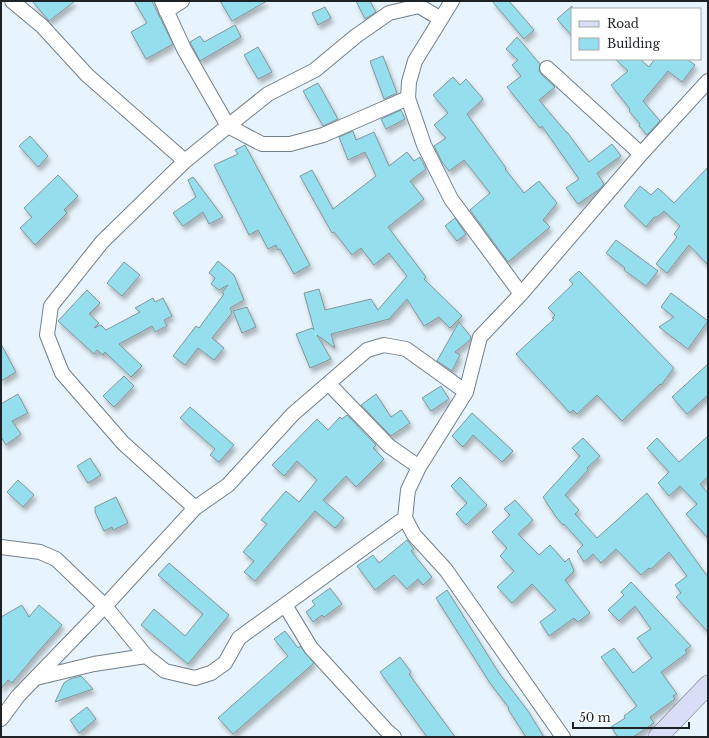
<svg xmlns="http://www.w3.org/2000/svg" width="709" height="738" font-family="'Libre Baskerville',serif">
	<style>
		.building { fill: #94deed; stroke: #839599; filter: url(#shadow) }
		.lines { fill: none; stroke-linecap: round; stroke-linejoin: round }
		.minor-casing { stroke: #727f8a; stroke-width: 16 }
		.secondary-casing { stroke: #727f8a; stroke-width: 20 }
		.minor { stroke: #fff; stroke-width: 14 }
		.secondary { stroke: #d9def6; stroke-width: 19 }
	</style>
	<defs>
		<filter id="shadow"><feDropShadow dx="2.5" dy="4.5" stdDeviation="2" flood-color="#0004"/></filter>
	</defs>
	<rect width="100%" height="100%" fill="#e8f4fd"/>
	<path class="building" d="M32 1H75L49 21Z
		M134 1H152L173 44 146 59 131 32 147 23Z
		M220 1H267L232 21Z
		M356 1H370L376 12 365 19Z
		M492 1H509L534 30 524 39Z
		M572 6V36L557 19Z
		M325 7 331 18 318 25 312 13Z
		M235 25 241 37 200 61 190 42 200 36 204 42Z
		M517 37 540 64 539 70 541 74 555 87 539 100 566 132H567L589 162 612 144 621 156 597 173 604 184 601 188 578 204 566 188 579 179 542 126 540 128 507 87 521 76 512 65 518 60 506 49Z
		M258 47 272 72 258 79 244 55Z
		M383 56 397 93 384 99 370 61Z
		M615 59H640L649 67 654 60 653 59H687L695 65 682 82 668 71 643 101 660 121 647 135 639 126 640 124 629 111 630 109 611 85 628 71Z
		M453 77 460 85 466 79 483 99 467 114 506 168 505 169 524 193 539 181 557 203 543 220 550 227 508 262 470 210 490 193 464 160 449 171 442 162 434 146 446 138 434 125 448 113 433 95Z
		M318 83 338 119 323 126 303 91Z
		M401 110 405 119 386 129 381 119Z
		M353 131 356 140 374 132 389 166 407 152 414 161 420 157 426 169 410 181 424 199 388 227 426 277 424 279 462 316 450 328 439 317 424 326 407 299 389 319 331 334 335 348 317 335 331 359 310 368 296 334 312 328 314 330 304 293 319 289 325 310 371 299 378 310 407 276 389 253 374 265 361 248 352 255 334 232 332 233 300 176 312 170 333 209 376 176 365 152 348 160 339 137Z
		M30 136 48 156 38 167 19 146Z
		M245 145 310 265 294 274 280 249 278 250 276 245 268 249 258 230 249 235 214 165 238 154 235 150Z
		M708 167V265L689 245 667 273 656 264 677 237 674 234 680 226 664 211 657 217H654L646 227 624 206 640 186 651 195 658 188 674 203Z
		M58 175 78 196 64 210 67 213 35 245 20 228 32 217 24 208Z
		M193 177 223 217 209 224 203 212 183 226 173 213 196 197 188 180Z
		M455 218 466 234 457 241 445 226Z
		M616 240 658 271 646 286 624 270 625 268 606 253Z
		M218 261 234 275 244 300 230 308 232 313 212 338 224 348 214 360 198 348 185 365 173 356 196 326 199 328 224 294 222 293 228 285 219 290 211 284 215 278 209 273Z
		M124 262 140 275 122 296 107 283Z
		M579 271 674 368 661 385 660 384 622 421 597 395 577 414 573 410 570 413 516 354 554 319 552 318 555 315 548 308 573 284 569 280Z
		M87 290 100 303 89 314 99 323 94 328 101 325 106 330 140 312 135 308 153 298 155 302 163 298 172 316 164 320 167 326 155 332 152 326 119 344 142 366 131 377 105 352 103 355 97 350 94 354 58 321Z
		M671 293 708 321 688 349 659 327 674 317 661 307Z
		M247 307 256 327 242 333 233 311Z
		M459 322 471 337 470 340 455 352 460 355 452 371 437 361Z
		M1 344 16 372 1 381Z
		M708 364V395L687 414 672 397Z
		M124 376 134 386 114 407 103 396Z
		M441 386 449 399 431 411 422 398Z
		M18 394 28 413 12 421 21 434 6 445 1 437V404Z
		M376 394 391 417 401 410 410 423 391 436 361 405Z
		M190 407 234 445 219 462 210 455 215 449 180 418Z
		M472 413 513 451 502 462 473 435 463 447 452 436Z
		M347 415 376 445 373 448 384 459 356 487 346 476 323 500 344 518 335 528 315 511 255 581 244 572 254 561 243 552 267 524 261 520 286 491 299 502 317 480 297 461 284 476 272 465 317 419 328 430 340 417 342 419Z
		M708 436V477L700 484 708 493V538L686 514 697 504 680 486 669 496 658 483 669 472 647 448 657 438 679 462Z
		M583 438 600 456 587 468 588 470 565 495 579 510 575 514 597 538 647 493 708 577V632L676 597 681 593 675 585 687 576 669 552 651 569 649 568 641 575 616 549 601 563 593 554 584 562 577 551 583 545 564 524 563 525 556 517 543 497 580 456 572 448Z
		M90 458 101 475 88 483 77 466Z
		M460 477 487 505 466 525 456 514 467 503 451 486Z
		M18 480 34 495 23 507 7 492Z
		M116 497 128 523 113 530 112 527 104 531 95 512V507Z
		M515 500 533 520 518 534 539 555 550 545 565 562 569 558 574 571 565 580 590 613 578 622 574 618 549 636 540 622 556 610 532 584 512 603 497 587 514 571 500 556 507 548 492 532 510 515 504 509Z
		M407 540 414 549 411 551 432 577 423 585 418 579 407 589 394 575 375 590 357 566 373 555 379 563Z
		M169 563 229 615 188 664 141 625 154 609 185 636 203 614 158 575Z
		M631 582 691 646 685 650 687 653 661 672 677 694 673 696 675 699 650 717 654 723 633 737H618L611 727 625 718 624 716 637 706 601 657 614 648 633 673 652 658 637 638 651 629 635 606 619 621 608 610 624 595 621 592Z
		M330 588 342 604 324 617 322 615 313 622 306 612 315 605 312 601Z
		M447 590 499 673 528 711 544 737H526L508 709 509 708 490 683 436 598Z
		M22 605 29 617 39 605 62 625 37 653 12 683 8 680 1 689V617Z
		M285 631 298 648 300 646 314 663 233 734 218 718 288 656 274 639Z
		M400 657 411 672 409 674 455 737H427L380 672Z
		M81 676 93 689 55 702 64 683 70 679Z
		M87 707 96 719 79 733 70 720Z"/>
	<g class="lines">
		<defs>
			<path id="minor" d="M12 1 42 26 87 75 185 161 102 242 51 306 47 335 62 373 123 443 195 508
				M162 1 184 49 228 126 268 94 315 70 356 36 389 13 419 6 441 19
				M452 1 415 61 409 82 408 98 424 145 451 199 521 294
				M166 11 182 1
				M547 68 641 154
				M185 161 228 126 262 144H290L323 135 408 98
				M329 384 389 446 419 467
				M1 547 40 552 56 559 105 606 146 656 165 671 195 678 211 673 225 663 239 638 405 518
				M285 605 311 648 386 730 394 737
				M36 678 94 664 146 656
				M1 719 18 696 105 606 195 508 228 485 293 414 367 350 384 345 406 349 466 392
				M563 737 446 570 414 535 405 518 408 490 419 467 466 392 480 337 521 294 641 154 708 81"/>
			<path id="secondary" d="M658 737 708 685"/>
		</defs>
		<use href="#minor" class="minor-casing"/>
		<use href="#secondary" class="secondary-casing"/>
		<use href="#minor" class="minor"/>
		<use href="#secondary" class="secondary"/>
	</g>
	<rect width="709" height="738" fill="none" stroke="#1d2227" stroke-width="4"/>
	<rect x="571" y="8" width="130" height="52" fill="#ffffff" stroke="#a5a7a9"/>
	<rect x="579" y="21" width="20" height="6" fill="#d9def6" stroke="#a5a7a9"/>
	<text x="607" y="28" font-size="12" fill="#1d2227">Road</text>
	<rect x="579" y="38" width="20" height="12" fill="#94deed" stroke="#a5a7a9"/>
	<text x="607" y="48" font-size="12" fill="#1d2227">Building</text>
	<path d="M573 722v6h116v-6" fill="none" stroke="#1d2227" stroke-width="2"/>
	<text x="579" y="722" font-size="12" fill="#1d2227" stroke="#ffffff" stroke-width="3" paint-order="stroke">50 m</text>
</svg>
